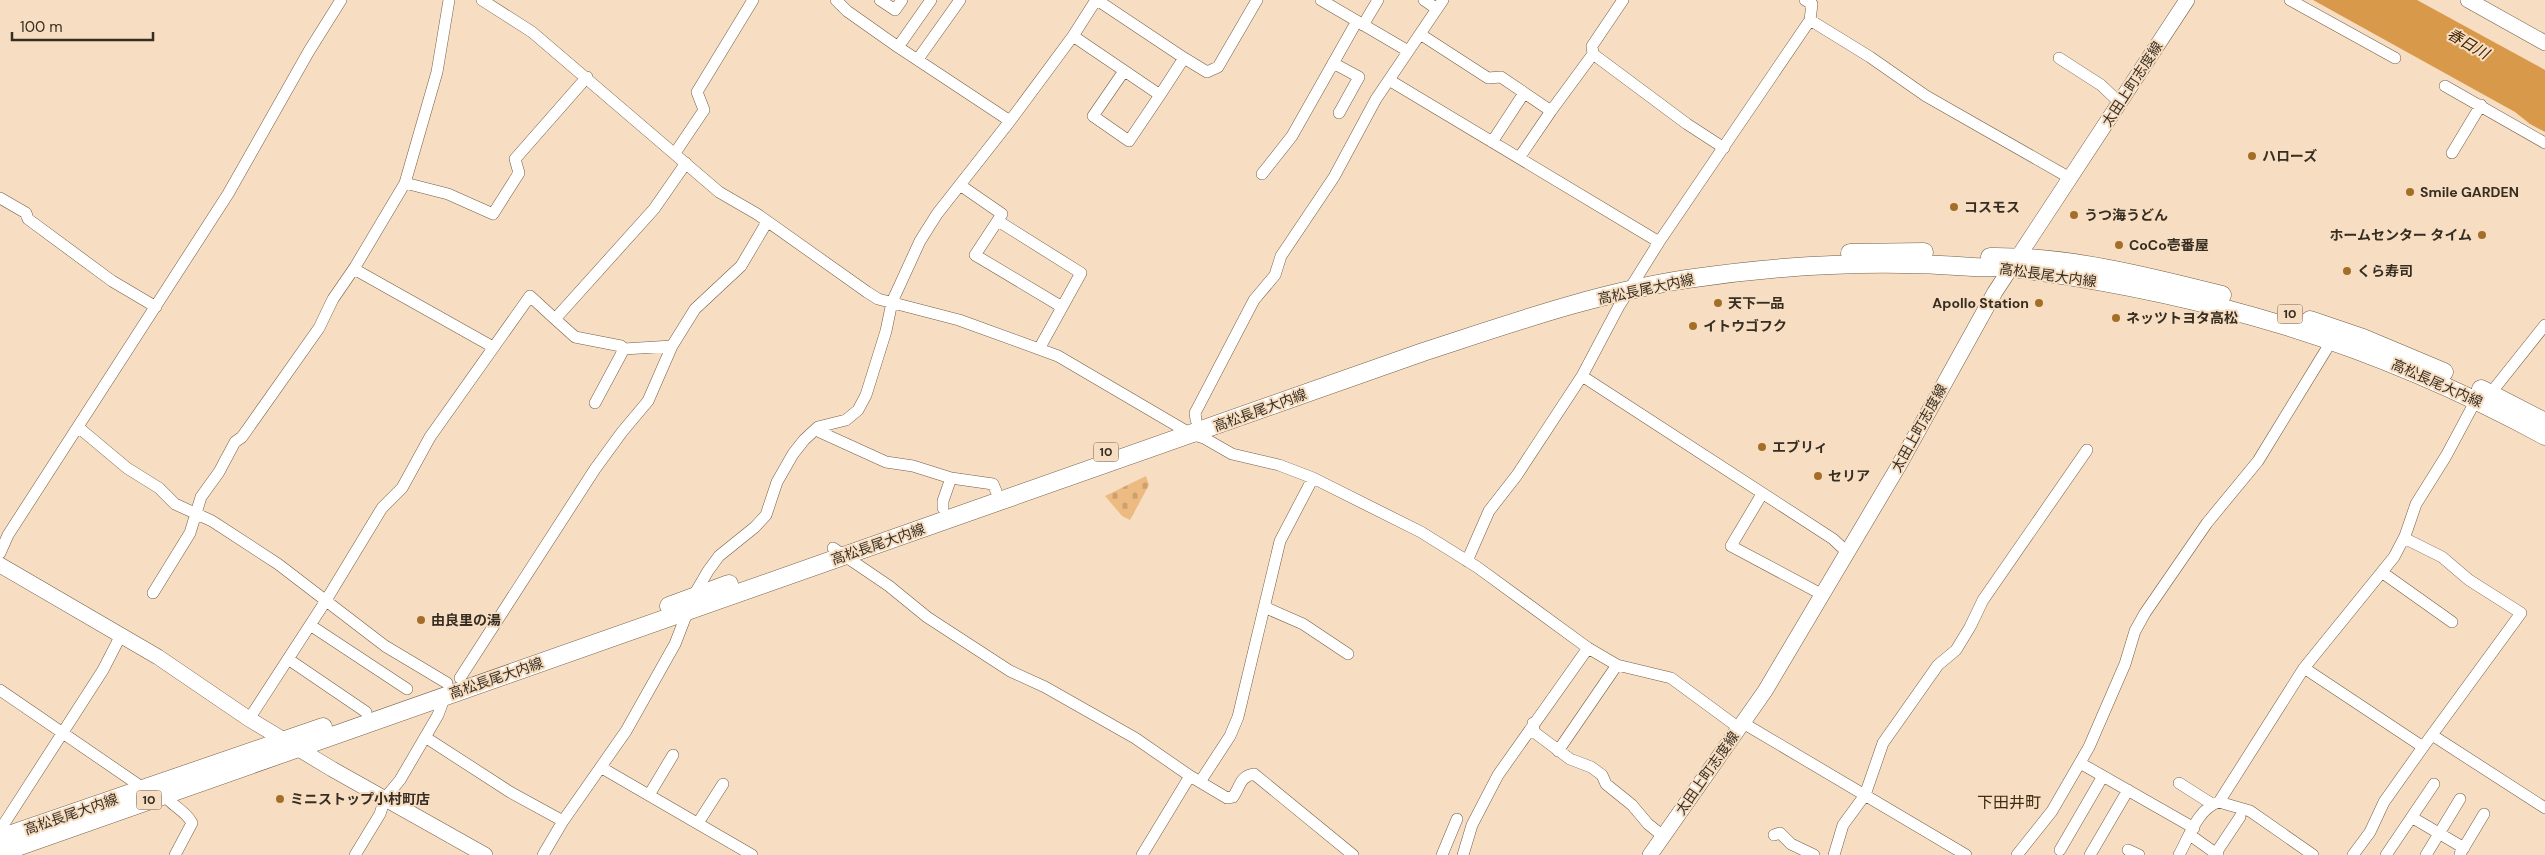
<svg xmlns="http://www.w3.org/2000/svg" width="2545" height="855" font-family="'DM Sans','Noto Sans JP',sans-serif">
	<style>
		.cemetery { fill: url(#cemetery-stones) }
		.water { fill: #d9994a }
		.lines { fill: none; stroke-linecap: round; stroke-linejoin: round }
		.street-casing { stroke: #735d45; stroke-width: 12 }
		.secondary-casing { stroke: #735d45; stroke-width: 16 }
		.primary-casing { stroke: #735d45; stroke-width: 19 }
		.street { stroke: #fff; stroke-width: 11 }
		.secondary { stroke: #fff; stroke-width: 15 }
		.primary { stroke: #fff; stroke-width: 18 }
		.poi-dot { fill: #a36e28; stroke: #f7dec2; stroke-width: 2 }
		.labels { text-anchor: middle; stroke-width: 4; stroke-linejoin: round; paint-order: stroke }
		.shield { fill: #f7dec2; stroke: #716353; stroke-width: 1 }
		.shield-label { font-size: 12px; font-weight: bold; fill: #372e23 }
		.street-label { font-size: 14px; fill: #372e23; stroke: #f7dec2 }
		.poi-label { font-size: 14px; font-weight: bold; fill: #372e23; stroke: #f7dec2; text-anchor: start }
		.water-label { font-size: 15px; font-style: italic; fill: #3e2401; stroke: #f7dec2 }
		.quarter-label { font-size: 16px; fill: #3e2b13; stroke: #f7dec2 }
	</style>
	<defs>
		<pattern id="cemetery-stones" width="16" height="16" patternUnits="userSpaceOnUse" patternTransform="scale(1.25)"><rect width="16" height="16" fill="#edbb81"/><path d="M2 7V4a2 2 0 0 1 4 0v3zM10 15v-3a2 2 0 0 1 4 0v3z" fill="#cca16f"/></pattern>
	</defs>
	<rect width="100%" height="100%" fill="#f7dec2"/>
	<path class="cemetery" d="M1146 476 1149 485 1130 520 1122 516 1105 496Z"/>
	<path class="water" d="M2313 0H2417L2545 70V132L2530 124 2515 112Z"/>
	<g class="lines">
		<defs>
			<path id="street" d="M482 0 532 32 719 192 757 214 867 292 878 299 959 320 1058 356 1191 434 1204 438 1232 454 1279 465 1313 478 1421 532 1477 567 1588 648 1617 665 1671 678 1739 728
				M836 0 847 11 898 47
				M880 0 895 10 902 0
				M931 0 898 47 1010 121
				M1321 0 1408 51
				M1424 0 1437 9
				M1805 0 1812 4 1810 20
				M2290 0 2395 58
				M1363 25 1378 0
				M1420 34 1488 78 1501 77 1551 111 1519 158
				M1073 36 1160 95 1184 58 1097 0
				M1593 54 1592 46 1623 0
				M1184 58 1207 72 1218 67 1257 0
				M2059 58 2101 85 2120 103
				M918 59 960 0
				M1333 63 1359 77 1339 113
				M1124 71 1093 116 1129 141 1160 95
				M1389 80 1659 242
				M2445 86 2545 143
				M1551 111 1593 54 1687 124 1724 148
				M1492 142 1524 93
				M675 153 704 110 697 92 753 0
				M2452 153 2481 105
				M1262 174 1292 136 1357 21
				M405 183 448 194 493 214 519 173 515 159 587 77
				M960 185 1002 214 975 255 1062 307
				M0 198 26 213 28 219 112 281 156 307
				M998 221 1081 273 1039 349
				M354 269 493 347
				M555 319 575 337 621 346 624 349 672 346 695 309 741 266 767 222
				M1582 376 1833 539 1848 553
				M595 403 624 349
				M1196 420 1195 413 1254 300 1275 275 1281 256 1334 177 1376 99 1443 0
				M78 427 127 468 159 488 175 504 212 521 278 564 385 646 447 683
				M818 427 820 432 886 462 913 466 951 478 993 484 996 491
				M1762 494 1731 546 1823 595
				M943 508V501L951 478
				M833 548 889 586 927 617 1010 671 1045 687 1135 738 1190 776 1227 798 1233 797C1240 787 1240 776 1254 774L1353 855
				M0 553 8 535 228 194 309 51 341 0
				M1467 561 1489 511 1517 475 1582 376 1619 306 1659 242 1810 20 1870 57 1926 96 2070 178
				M2383 573 2452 622
				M153 593 190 533 201 497 219 472 235 442 242 437 319 328 333 299 355 267 405 183 437 72 449 0
				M1264 607 1303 624 1348 654
				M310 625 407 689
				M288 659 366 712
				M2304 668 2423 747
				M460 678 595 469 622 432 648 401 672 346
				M0 690 143 788
				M249 719 325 602 382 508 402 488 430 437 530 296 555 319 654 209 686 163
				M1533 723 1534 732 1570 759 1591 767 1602 775 1606 784 1632 805 1648 824 1663 836
				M1743 723 1966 855
				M2432 735 2545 808
				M425 737 510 792 563 821
				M1558 751 1617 665
				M2080 763 2194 828
				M602 768 752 855
				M1200 782 1230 736 1238 717 1280 541 1313 478
				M2179 783 2212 804
				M163 791C170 807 184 808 192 823L175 855
				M649 795 673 755
				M2219 802 2250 811 2313 855
				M2413 818 2464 848
				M698 823 723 784
				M0 830 103 670 121 635
				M1774 835 1780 833 1791 844 1814 855
				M2190 835 2218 855
				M2060 850 2103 776
				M2128 850 2139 855
				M2216 853 2240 817
				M2460 854 2484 814
				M355 855 380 814 385 798 400 780 438 715 445 696
				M543 855 563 821 626 731 675 644 694 595 708 571 719 556 755 527 766 515 777 482 793 454 804 440 818 427 846 420 858 410 866 395 886 331 892 302 920 241 937 214 1010 121 1073 36 1096 0
				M1142 855 1190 776
				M1442 855 1457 819
				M1463 855 1472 825 1498 775 1588 648
				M1834 855 1843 825 1865 795 1883 743 1938 665 1956 650 1970 627 1983 600 2087 450
				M2017 855 2052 811 2089 747 2125 664 2135 631 2145 613 2207 523 2258 461 2326 350 2332 336
				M2090 855 2128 790
				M2179 855C2189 837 2198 808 2219 802L2304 668 2394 557 2405 536 2416 504 2446 456 2476 400 2490 394 2545 325
				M2353 855 2370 832 2384 802 2423 747 2521 613 2469 580 2442 557 2404 538
				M2386 855 2434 784
				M2426 855 2460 799"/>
			<path id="secondary" d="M2468 0 2545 43
				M0 565 158 657 249 719 332 769 485 855
				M1650 855 1765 691 1898 467 1995 292 2187 0"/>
			<path id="primary" d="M1850 253 1924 252
				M1990 257C2068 256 2147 276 2222 295
				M2310 320 2363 338 2444 372
				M2481 389 2545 422
				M669 606 729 584
				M0 838 323 727
				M0 853 1423 352C1509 324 1596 293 1687 279 1781 265 1878 260 1973 267 1986 268 2000 266 2013 268 2206 293 2374 343 2545 436"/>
		</defs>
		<use href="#street" class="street-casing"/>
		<use href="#secondary" class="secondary-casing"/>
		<use href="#primary" class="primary-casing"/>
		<use href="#street" class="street"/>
		<use href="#secondary" class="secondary"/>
		<use href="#primary" class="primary"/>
	</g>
	<g class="poi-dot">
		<circle cx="2252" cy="156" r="5"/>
		<circle cx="2410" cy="192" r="5"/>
		<circle cx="1954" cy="207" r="5"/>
		<circle cx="2074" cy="215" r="5"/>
		<circle cx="2482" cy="235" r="5"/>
		<circle cx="2119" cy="245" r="5"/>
		<circle cx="2347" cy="271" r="5"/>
		<circle cx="1718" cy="303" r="5"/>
		<circle cx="2039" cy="303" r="5"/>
		<circle cx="2116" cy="318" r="5"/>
		<circle cx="1693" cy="326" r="5"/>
		<circle cx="1762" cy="447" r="5"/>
		<circle cx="1818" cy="476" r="5"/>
		<circle cx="421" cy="620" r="5"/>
		<circle cx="280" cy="799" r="5"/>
	</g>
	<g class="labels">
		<g class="shield">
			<rect x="2277.5" y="304.5" width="25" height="19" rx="4"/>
			<rect x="1093.5" y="442.5" width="25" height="19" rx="4"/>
			<rect x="136.5" y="790.5" width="25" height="19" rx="4"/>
		</g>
		<g class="shield-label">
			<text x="2290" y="318">10</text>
			<text x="1106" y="456">10</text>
			<text x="149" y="804">10</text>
		</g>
		<g class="street-label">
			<text transform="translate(2132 84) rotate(-57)" y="5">太田上町志度線</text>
			<text transform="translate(2048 275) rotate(8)" y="5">高松長尾大内線</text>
			<text transform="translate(1646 289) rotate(-12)" y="5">高松長尾大内線</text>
			<text transform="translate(2437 383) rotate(24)" y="5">高松長尾大内線</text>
			<text transform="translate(1260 410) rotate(-20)" y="5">高松長尾大内線</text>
			<text transform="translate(1919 428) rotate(-61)" y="5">太田上町志度線</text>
			<text transform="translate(878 544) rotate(-19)" y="5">高松長尾大内線</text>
			<text transform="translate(496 678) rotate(-19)" y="5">高松長尾大内線</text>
			<text transform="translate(1707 773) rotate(-55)" y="5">太田上町志度線</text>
			<text transform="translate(71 814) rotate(-19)" y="5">高松長尾大内線</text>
		</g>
		<g class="poi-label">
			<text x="2262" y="161">ハローズ</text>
			<text x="2420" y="197">Smile GARDEN</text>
			<text x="1964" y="212">コスモス</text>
			<text x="2084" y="220">うつ海うどん</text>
			<text x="2472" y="240" text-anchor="end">ホームセンター タイム</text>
			<text x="2129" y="250">CoCo壱番屋</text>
			<text x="2357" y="276">くら寿司</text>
			<text x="1728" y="308">天下一品</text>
			<text x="2029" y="308" text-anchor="end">Apollo Station</text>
			<text x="2126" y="323">ネッツトヨタ高松</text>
			<text x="1703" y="331">イトウゴフク</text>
			<text x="1772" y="452">エブリィ</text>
			<text x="1828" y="481">セリア</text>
			<text x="431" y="625">由良里の湯</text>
			<text x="290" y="804">ミニストップ小村町店</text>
		</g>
		<g class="water-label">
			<text transform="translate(2468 44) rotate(30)" y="5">春日川</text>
		</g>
		<g class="quarter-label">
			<text x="2009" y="808">下田井町</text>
		</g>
	</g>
	<path d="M12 32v8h141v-8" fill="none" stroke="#372e23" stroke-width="2.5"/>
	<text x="20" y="32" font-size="15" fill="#372e23" stroke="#f7dec2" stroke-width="4" paint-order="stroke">100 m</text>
</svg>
